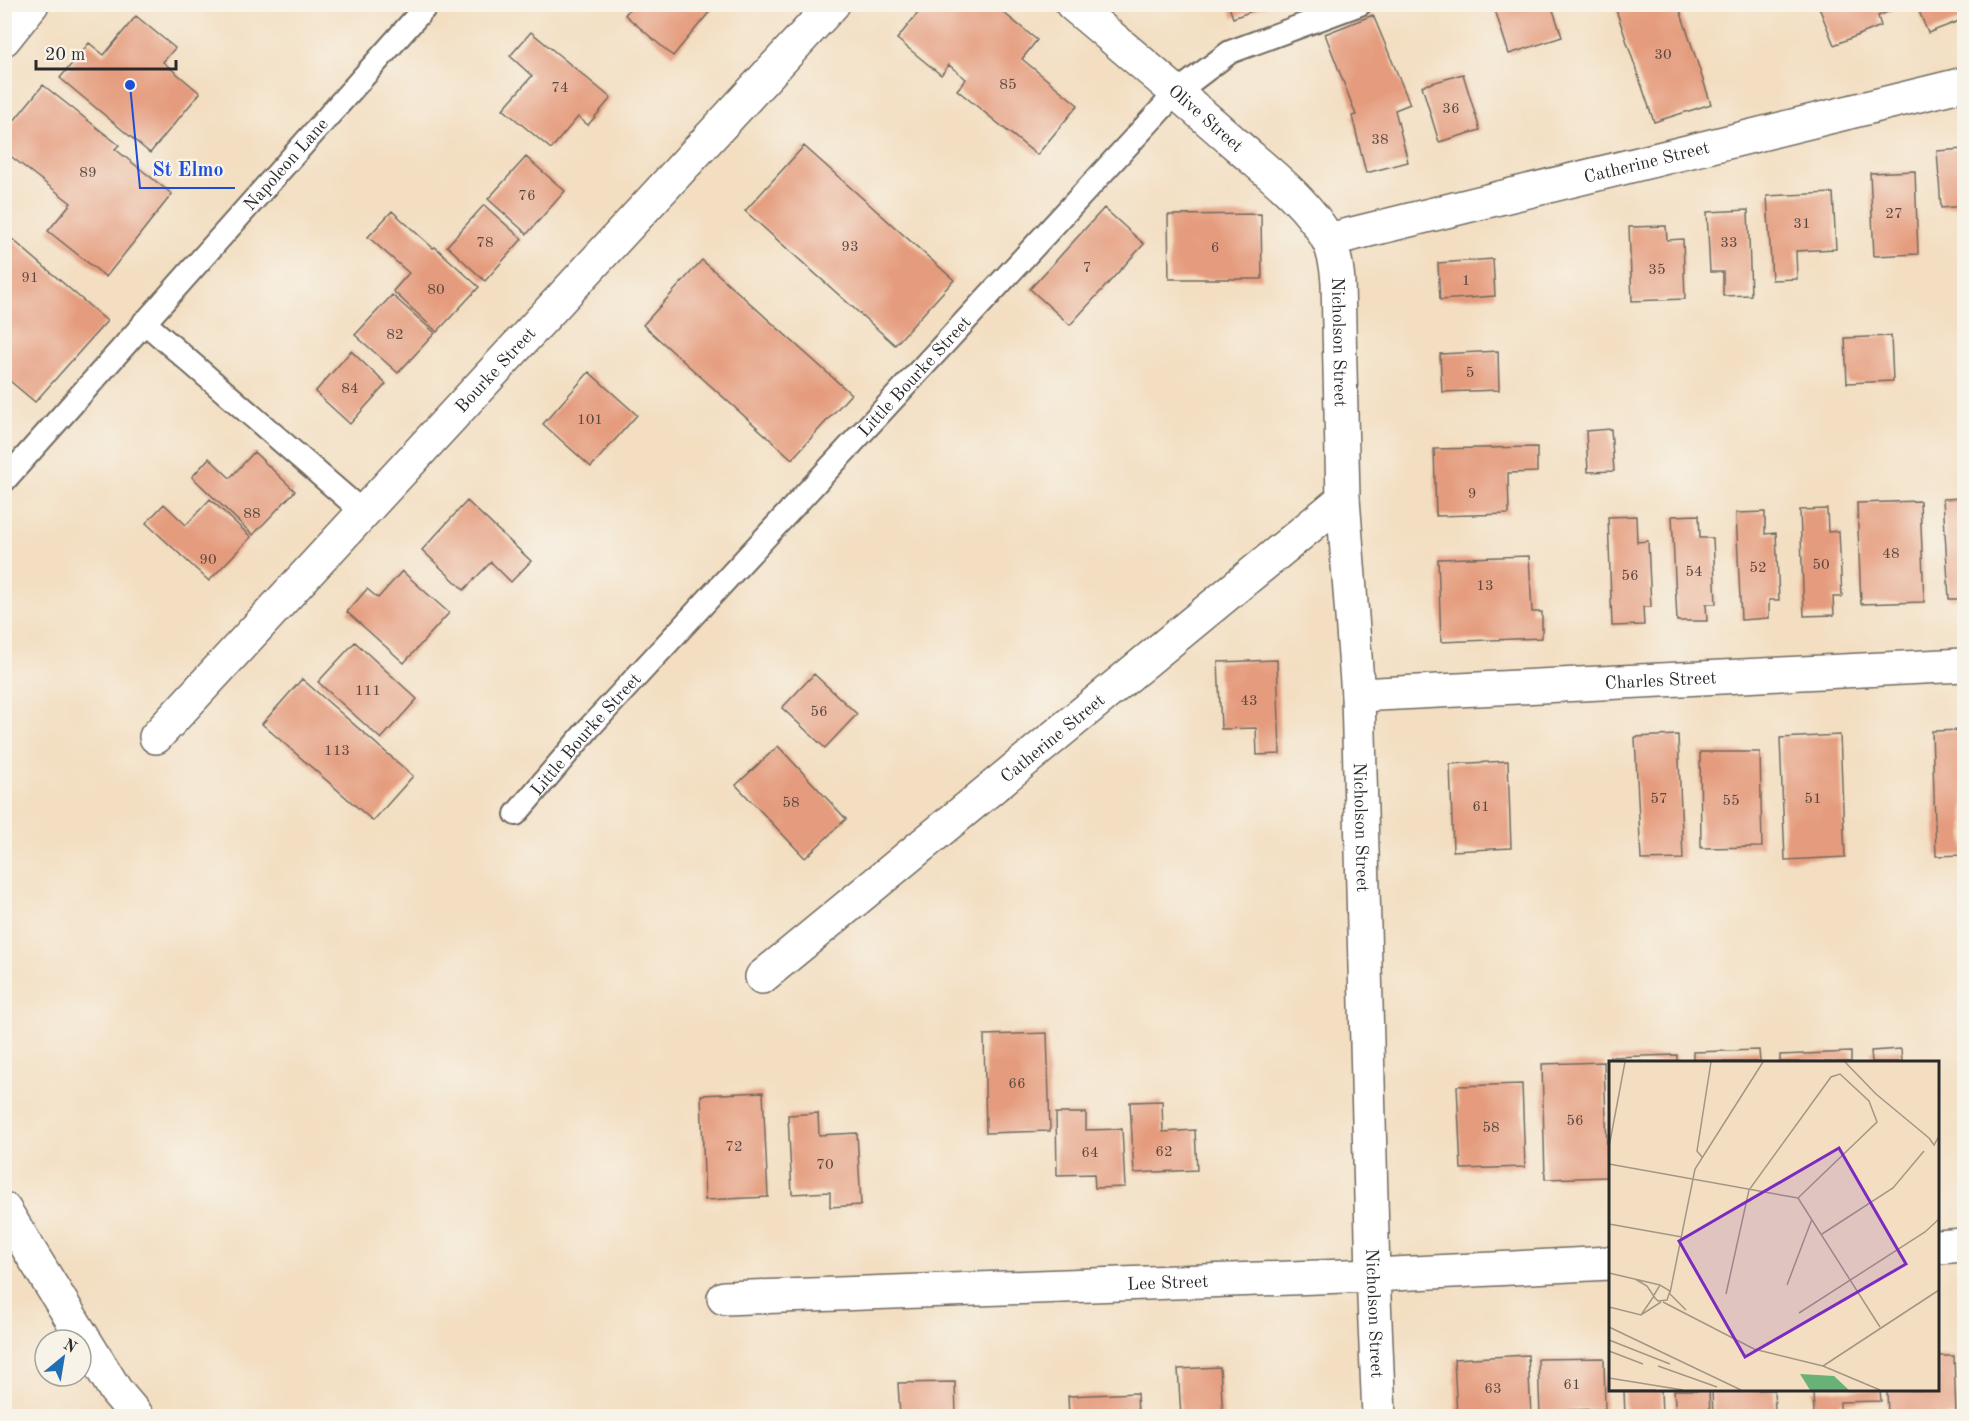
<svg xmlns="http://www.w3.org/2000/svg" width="1969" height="1421" font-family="'Old Standard TT',serif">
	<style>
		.building { fill: #e59c7e }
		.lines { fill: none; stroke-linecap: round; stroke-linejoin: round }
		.lane-casing { stroke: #716a60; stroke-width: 26 }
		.street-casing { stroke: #716a60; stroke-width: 36 }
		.lane { stroke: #fff; stroke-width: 22 }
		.street { stroke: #fff; stroke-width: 33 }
		.labels { text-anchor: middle; stroke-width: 4.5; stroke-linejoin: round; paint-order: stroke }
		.number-label { font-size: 15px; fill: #5a4740 }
		.street-label { font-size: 18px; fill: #2b2b2b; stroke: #f7f3e8 }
		.inset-road { fill: none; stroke: #a39685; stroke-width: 1.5 }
		.view { fill: #7b2cbf; fill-opacity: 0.15; stroke: #7b2cbf; stroke-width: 3 }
		.inset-edge { fill: none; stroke: #2b2b2b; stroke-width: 3 }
		.leader { fill: none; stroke: #1d4ed8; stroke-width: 2 }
		.callout-dot { fill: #1d4ed8; stroke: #f7f3e8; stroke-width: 2 }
		.callout-label { font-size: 20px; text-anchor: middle; font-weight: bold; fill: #1d4ed8; stroke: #f7f3e8; stroke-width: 4.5; stroke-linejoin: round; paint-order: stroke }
	</style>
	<rect width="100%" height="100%" fill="#f7f3e8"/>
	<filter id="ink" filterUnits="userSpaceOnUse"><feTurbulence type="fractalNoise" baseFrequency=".0167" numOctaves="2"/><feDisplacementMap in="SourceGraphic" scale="12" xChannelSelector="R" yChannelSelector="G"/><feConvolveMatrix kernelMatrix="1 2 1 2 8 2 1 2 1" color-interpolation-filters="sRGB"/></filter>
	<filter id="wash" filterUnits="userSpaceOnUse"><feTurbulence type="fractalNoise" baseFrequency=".008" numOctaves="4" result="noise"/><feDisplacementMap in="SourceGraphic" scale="24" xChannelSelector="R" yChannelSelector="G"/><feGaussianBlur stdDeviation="1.35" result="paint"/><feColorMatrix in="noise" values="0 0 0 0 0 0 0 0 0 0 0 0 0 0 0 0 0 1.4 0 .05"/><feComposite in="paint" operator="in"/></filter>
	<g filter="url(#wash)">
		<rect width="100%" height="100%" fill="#f3dec1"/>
		<g id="blocks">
			<path class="building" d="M633 4H716L673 56 625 15Z
				M925 4H993L1037 40 1022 59 1078 105 1037 155 957 90 966 79 949 65 941 75 897 39Z
				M1228 4H1269V5L1233 18Z
				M1493 4H1551L1562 37 1509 54Z
				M1614 4H1678L1711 104 1654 122Z
				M1916 4H1964V19L1928 33Z
				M1818 5H1898L1899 7 1878 16 1881 26 1834 45Z
				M1373 15 1410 104 1395 110 1408 162 1366 173 1352 116 1356 115 1325 34Z
				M136 16 175 48 163 62 200 93 150 153 60 78 89 43 104 55Z
				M531 32 611 98 588 125 578 117 551 149 503 109 532 76 510 56Z
				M1463 74 1480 130 1439 142 1422 86Z
				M43 85 119 145 115 149 172 194 106 277 48 231 71 203 4 151V133Z
				M804 146 954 280 895 345 745 211Z
				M1964 149V206L1941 208 1937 151Z
				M526 157 565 191 527 234 488 199Z
				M1915 171 1918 254 1874 256 1870 173Z
				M1833 193 1836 249 1796 251 1797 279 1772 280 1767 196Z
				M484 205 522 239 485 281 447 246Z
				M1104 208 1144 244 1070 325 1030 289Z
				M1748 210 1751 295 1723 296V272H1710L1707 212Z
				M392 211 433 248 435 247 479 287 437 332 393 291 409 273 368 237Z
				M1261 214 1262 279H1169L1168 215Z
				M1666 226 1667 240 1683 239 1685 299 1632 301 1629 227Z
				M4 232 107 321 35 402 4 376Z
				M1493 259 1495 296 1440 300 1438 263Z
				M702 260 851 394 792 459 643 325Z
				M392 295 435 333 398 373 355 335Z
				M1891 336 1893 381 1847 383 1845 338Z
				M351 351 386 384 350 424 315 392Z
				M1498 351 1499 390 1442 392 1440 354Z
				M589 372 637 415 591 467 543 424Z
				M1611 429 1614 471 1588 472 1586 431Z
				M1537 447V472L1508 473 1509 514 1436 516 1434 449Z
				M254 452 295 491 253 535 192 477 209 458 230 478Z
				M1964 498V599H1949L1943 499Z
				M210 499 251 537 209 581 146 523 164 504 186 525Z
				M467 501 531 561 511 582 491 562 464 590 422 550Z
				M1920 501 1924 602 1861 604 1857 503Z
				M1827 509 1828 532 1839 531 1842 597H1833L1834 615 1804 616 1800 510Z
				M1765 512V534L1776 533 1779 600H1769V618L1741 620 1736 513Z
				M1699 515 1700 538H1713L1716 604H1706L1707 621H1677L1672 516Z
				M1636 516 1637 542 1648 541 1651 607H1643L1644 625 1612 626 1608 517Z
				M1529 556 1532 612H1542V638L1441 642 1438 559Z
				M402 571 449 613 404 663 347 612 367 589 378 598Z
				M355 642 417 699 381 739 318 682Z
				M1277 660 1280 754 1257 755 1256 728 1221 729 1218 662Z
				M814 674 857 714 825 748 782 708Z
				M302 679 413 776 373 821 262 724Z
				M1964 730V855L1936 856 1932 731Z
				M1678 735 1683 859 1641 860 1635 737Z
				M1840 735 1845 857 1785 860 1780 738Z
				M778 746 846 819 805 858 736 785Z
				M1700 752H1760L1762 847 1701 848Z
				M1508 761 1511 848 1453 851 1450 764Z
				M1047 1033 1050 1131 986 1133 984 1035Z
				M1901 1049 1902 1062H1872L1871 1051Z
				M1759 1050 1760 1062H1693V1052Z
				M1851 1052V1062H1780V1055Z
				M1677 1055V1062H1610V1057Z
				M1604 1062 1608 1177 1545 1179 1542 1064Z
				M1522 1084 1525 1167 1461 1169 1457 1086Z
				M763 1092 768 1197 705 1200 701 1095Z
				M1162 1101 1163 1132 1195 1130 1197 1170 1134 1173 1130 1102Z
				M818 1113 819 1135 857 1133 861 1205 830 1207V1192L792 1194 788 1115Z
				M1056 1113H1086V1130L1122 1129 1125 1187 1095 1188 1094 1174 1057 1175Z
				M1961 1339H1964V1374H1963Z
				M1528 1355 1531 1416H1457L1454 1359Z
				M1938 1356H1954L1956 1416H1888L1887 1390H1938Z
				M1604 1358 1605 1409 1570 1410V1416H1540L1538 1359Z
				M1220 1367 1223 1416H1181L1178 1369Z
				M955 1382 956 1416H900L898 1383Z
				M1624 1390H1661L1662 1416H1625Z
				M1674 1390H1709L1710 1416H1676Z
				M1712 1390H1774L1775 1411H1752L1753 1416H1713Z
				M1813 1390H1880L1881 1401 1840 1402V1416H1814Z
				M1137 1393 1138 1416H1069L1068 1396Z"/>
		</g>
	</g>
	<g filter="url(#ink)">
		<use href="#blocks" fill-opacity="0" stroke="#716a60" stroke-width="1.5"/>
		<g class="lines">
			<defs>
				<g id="lane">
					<path d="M144 322 364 513"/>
					<path id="s1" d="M4 481 428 4"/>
					<path id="s2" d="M516 814 589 728 1177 92 1230 52 1360 4"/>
				</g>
				<g id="street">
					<path id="s3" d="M1072 4C1128 51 1184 98 1239 147 1270 174 1307 202 1327 238 1335 252 1337 267 1338 282L1343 499 1358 695 1373 1275 1379 1416"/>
					<path d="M4 39 32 4"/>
					<path id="s4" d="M1328 240 1964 84"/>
					<path id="s5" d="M1358 695 1964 665"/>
					<path id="s6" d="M156 737 833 4"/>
					<path id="s7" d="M762 977 1343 499"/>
					<path d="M4 1209 116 1391 137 1416"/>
					<path d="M1938 1247 1964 1245"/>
					<path id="s8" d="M724 1298 1373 1275 1610 1263"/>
				</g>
			</defs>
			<use href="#lane" class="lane-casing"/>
			<use href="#street" class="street-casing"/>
			<use href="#lane" class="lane"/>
			<use href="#street" class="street"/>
		</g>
	</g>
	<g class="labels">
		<g class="number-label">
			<text x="1663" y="59">30</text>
			<text x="1008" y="89">85</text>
			<text x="560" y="92">74</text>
			<text x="1451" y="113">36</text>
			<text x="1380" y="144">38</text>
			<text x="88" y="177">89</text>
			<text x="527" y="200">76</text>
			<text x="1894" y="218">27</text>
			<text x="1802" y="228">31</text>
			<text x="485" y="247">78</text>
			<text x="1729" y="247">33</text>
			<text x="850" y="251">93</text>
			<text x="1215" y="252">6</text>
			<text x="1087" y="272">7</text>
			<text x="1657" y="274">35</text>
			<text x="30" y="282">91</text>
			<text x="1466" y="285">1</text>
			<text x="436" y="294">80</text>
			<text x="395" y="339">82</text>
			<text x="1470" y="377">5</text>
			<text x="350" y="393">84</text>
			<text x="590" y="424">101</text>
			<text x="1472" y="498">9</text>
			<text x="252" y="518">88</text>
			<text x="1891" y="558">48</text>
			<text x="208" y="564">90</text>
			<text x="1821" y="569">50</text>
			<text x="1758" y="572">52</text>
			<text x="1694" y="576">54</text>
			<text x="1630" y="580">56</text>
			<text x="1485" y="590">13</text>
			<text x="368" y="695">111</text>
			<text x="1249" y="705">43</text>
			<text x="819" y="716">56</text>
			<text x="337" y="755">113</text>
			<text x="1659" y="803">57</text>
			<text x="1813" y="803">51</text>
			<text x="1731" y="805">55</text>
			<text x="791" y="807">58</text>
			<text x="1481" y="811">61</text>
			<text x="1017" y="1088">66</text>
			<text x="1575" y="1125">56</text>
			<text x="1491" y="1132">58</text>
			<text x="734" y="1151">72</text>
			<text x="1164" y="1156">62</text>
			<text x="1090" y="1157">64</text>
			<text x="825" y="1169">70</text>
			<text x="1572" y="1389">61</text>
			<text x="1493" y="1393">63</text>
		</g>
		<g class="street-label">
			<text dy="6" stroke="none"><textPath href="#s3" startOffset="176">Olive Street</textPath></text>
			<text dy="6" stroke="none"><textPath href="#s4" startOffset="328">Catherine Street</textPath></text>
			<text dy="6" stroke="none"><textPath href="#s1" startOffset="424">Napoleon Lane</textPath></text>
			<text dy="6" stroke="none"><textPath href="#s3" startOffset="453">Nicholson Street</textPath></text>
			<text dy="6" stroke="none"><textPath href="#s6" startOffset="500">Bourke Street</textPath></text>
			<text dy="6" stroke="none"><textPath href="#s2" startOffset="592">Little Bourke Street</textPath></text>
			<text dy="6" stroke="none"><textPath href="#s5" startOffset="303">Charles Street</textPath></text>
			<text dy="6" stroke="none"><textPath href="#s2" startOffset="106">Little Bourke Street</textPath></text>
			<text dy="6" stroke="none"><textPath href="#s7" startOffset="376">Catherine Street</textPath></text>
			<text dy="6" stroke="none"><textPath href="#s3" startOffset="939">Nicholson Street</textPath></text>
			<text dy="6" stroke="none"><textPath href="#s8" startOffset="444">Lee Street</textPath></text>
			<text dy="6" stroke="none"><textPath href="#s3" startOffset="1425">Nicholson Street</textPath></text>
		</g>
	</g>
	<g transform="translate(1609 1061)">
		<rect width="330" height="330" fill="#f3dec1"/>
		<path d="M191 313 225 315 240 329H201Z" fill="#6ab177"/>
		<path class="inset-road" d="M236 1 267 33 320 77M320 77 325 84 330 75M0 86 16 1M93 96 88 90 102 1M0 103 189 137M189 137 271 266M0 163 73 176M213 173 284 127 315 90M0 212 51 224M26 218 38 225 46 237 49 240 58 239 61 230 51 224 45 234M178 224 203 158M61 232 86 108 154 1M61 233 77 249M117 233 140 129 222 16 231 13 260 40 268 61 189 137M54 241 145 288 214 305 271 329M0 246 32 254 52 241M190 252 316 171 330 158M32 254 45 235M0 266 132 329M0 279 61 303M0 290 34 303M49 305 108 326M214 305 330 229M0 317 74 329M0 329H47"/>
		<path class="view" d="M230 87 297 203 136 296 70 180Z"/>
		<rect width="330" height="330" class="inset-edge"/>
	</g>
	<path class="leader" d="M130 85L140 188H235"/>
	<circle class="callout-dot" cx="130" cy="85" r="6"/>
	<g class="callout-label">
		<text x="188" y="176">St Elmo</text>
	</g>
	<rect width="1969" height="1421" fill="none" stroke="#f7f3e8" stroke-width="24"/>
	<g transform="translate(63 1358) rotate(30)"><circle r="28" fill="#f7f3e8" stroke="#a5a39c" stroke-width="1.5"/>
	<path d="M0-4.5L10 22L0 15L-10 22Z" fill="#1f6fb2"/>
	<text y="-9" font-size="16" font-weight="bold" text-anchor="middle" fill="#2b2b2b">N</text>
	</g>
	<path d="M36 60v9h140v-9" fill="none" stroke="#2b2b2b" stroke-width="3"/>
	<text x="45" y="60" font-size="18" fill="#2b2b2b" stroke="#f7f3e8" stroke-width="4.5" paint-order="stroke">20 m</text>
</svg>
